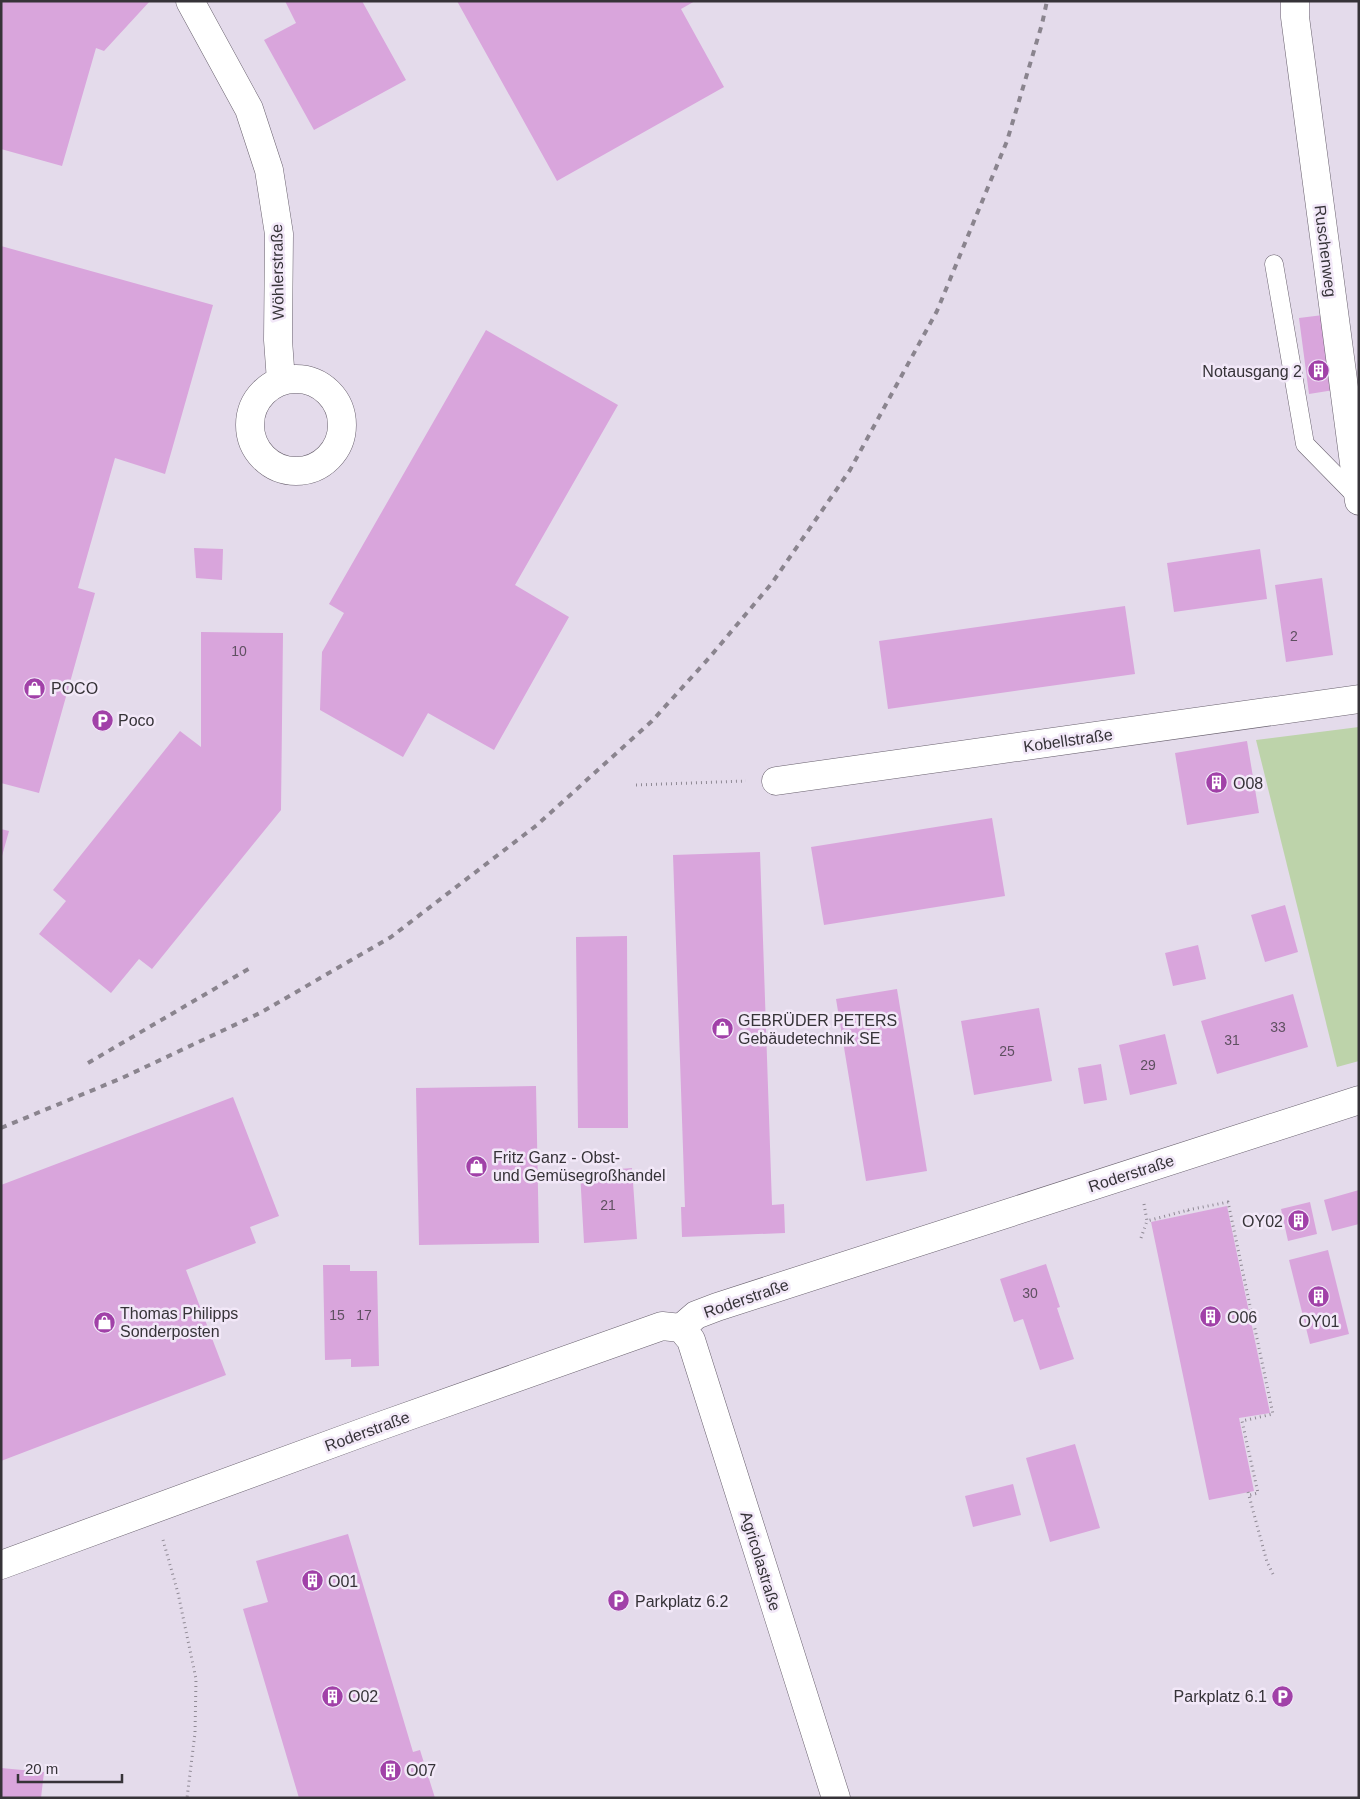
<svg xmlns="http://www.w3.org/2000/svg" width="1360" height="1799" font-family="Arial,sans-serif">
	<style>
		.green { fill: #bdd3aa }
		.building { fill: #d9a5dc }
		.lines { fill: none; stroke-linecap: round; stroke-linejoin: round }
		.service-casing { stroke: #69616e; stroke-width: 19 }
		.minor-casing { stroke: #69616e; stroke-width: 29 }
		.tertiary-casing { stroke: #69616e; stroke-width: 29 }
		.path { stroke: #8f8994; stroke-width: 3; stroke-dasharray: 1 4; stroke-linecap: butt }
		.service { stroke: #fff; stroke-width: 18 }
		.minor { stroke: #fff; stroke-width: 28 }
		.tertiary { stroke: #fff; stroke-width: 28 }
		.rail { stroke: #8a848e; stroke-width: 4; stroke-dasharray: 6 6; stroke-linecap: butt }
		.labels { text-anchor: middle; stroke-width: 5; stroke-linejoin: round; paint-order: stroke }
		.number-label { font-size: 14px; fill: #5f5061 }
		.street-label { font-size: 16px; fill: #363338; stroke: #f2e8f8 }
		.poi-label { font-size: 16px; fill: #363338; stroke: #f2e8f8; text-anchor: start }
	</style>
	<rect width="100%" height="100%" fill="#e4dbeb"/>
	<path class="green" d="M1359 727V1061L1337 1067 1256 740Z"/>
	<path class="building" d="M1 1H150L104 51 96 48 62 166 1 149Z
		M285 1H362L406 80 314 130 264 40 296 23Z
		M457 1H695L681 9 724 87 557 181Z
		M1 246 213 305 165 474 115 458 78 588 95 593 39 793 1 783Z
		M1323 315 1334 390 1309 394 1299 318Z
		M486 330 618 405 515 585 569 617 494 750 428 713 403 757 320 710 322 652 344 613 329 604Z
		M194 548 223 549 222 580 196 578Z
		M1260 549 1267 599 1174 612 1167 563Z
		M1322 578 1333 655 1286 662 1275 585Z
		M1125 606 1135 674 888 709 879 641Z
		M201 632 283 633 281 810 152 969 139 959 111 993 39 934 66 901 53 890 180 731 201 747Z
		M1247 741 1259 813 1187 825 1175 753Z
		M992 818 1005 896 824 925 811 847Z
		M1 829 9 831 2 856H1Z
		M760 852 772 1205 784 1204 785 1233 682 1237 681 1207H685L673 855Z
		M1285 905 1298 952 1265 962 1251 915Z
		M627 936 628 1128H578L576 937Z
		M1198 945 1206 979 1173 986 1165 953Z
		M897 989 927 1171 866 1181 836 999Z
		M1293 994 1308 1047 1217 1074 1201 1021Z
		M1039 1008 1052 1081 974 1095 961 1021Z
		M1165 1034 1177 1084 1130 1095 1119 1045Z
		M1101 1064 1107 1100 1084 1104 1078 1068Z
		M536 1086 539 1243 419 1245 416 1088Z
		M233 1097 279 1216 250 1227 256 1243 186 1270 226 1375 1 1461V1185Z
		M632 1168 637 1239 584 1243 580 1172Z
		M1359 1190V1224L1332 1231 1324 1200Z
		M1310 1202 1317 1234 1288 1241 1281 1209Z
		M1227 1206 1270 1413 1239 1418 1254 1491 1209 1500 1151 1222Z
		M1328 1250 1349 1334 1310 1344 1289 1260Z
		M1046 1264 1060 1307 1057 1308 1074 1359 1040 1370 1023 1319 1014 1322 1000 1279Z
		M323 1265H350V1271H377L379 1366 351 1367V1359L325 1360Z
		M1075 1444 1100 1528 1050 1542 1026 1458Z
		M1013 1484 1021 1515 973 1527 965 1496Z
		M348 1534 413 1752 420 1750 435 1798H299L243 1609 268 1602 256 1561Z
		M1 1768 44 1772 41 1798H1Z"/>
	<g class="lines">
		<defs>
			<path id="service" d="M1274 264 1305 444 1357 497"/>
			<path id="minor" d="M190 1 249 109 269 170 279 234 278 340 281 381
				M1295 1V17L1359 501
				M250 425a46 46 0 1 1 92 0a46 46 0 1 1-92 0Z
				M776 781 1359 699
				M681 1328 696 1315 717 1307 1359 1100"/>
			<path id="tertiary" d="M1 1565 372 1429 662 1326 681 1328 691 1340 836 1798"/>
		</defs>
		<use href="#service" class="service-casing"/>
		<use href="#minor" class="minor-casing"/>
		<use href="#tertiary" class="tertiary-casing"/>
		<path class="path" d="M636 785 746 781
			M1144 1204 1147 1221 1188 1210 1189 1214
			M1188 1210 1228 1202 1273 1414 1242 1421 1258 1493 1250 1495
			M1141 1238 1147 1221
			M1248 1492 1267 1562 1273 1574
			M163 1540 178 1593 196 1679 195 1733 187 1798"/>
		<use href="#service" class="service"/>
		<use href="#minor" class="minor"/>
		<use href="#tertiary" class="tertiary"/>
		<path class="rail" d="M88 1063 250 968
			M1 1128 122 1078 260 1013 391 937 537 825 652 721 709 658 772 583 850 470 937 311 1007 141 1042 24 1047 1"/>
	</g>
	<defs>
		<symbol id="building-disc" viewBox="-11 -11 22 22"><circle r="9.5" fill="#a141a8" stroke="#f2e8f8"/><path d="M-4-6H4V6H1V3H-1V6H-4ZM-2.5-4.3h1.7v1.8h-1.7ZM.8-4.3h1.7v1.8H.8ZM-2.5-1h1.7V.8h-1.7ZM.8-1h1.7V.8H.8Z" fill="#fff"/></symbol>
		<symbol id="shop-disc" viewBox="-11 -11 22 22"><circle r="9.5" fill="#a141a8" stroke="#f2e8f8"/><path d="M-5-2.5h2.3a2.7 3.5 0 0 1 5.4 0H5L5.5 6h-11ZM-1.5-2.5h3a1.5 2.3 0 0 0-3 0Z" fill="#fff"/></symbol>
		<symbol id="parking-disc" viewBox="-11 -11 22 22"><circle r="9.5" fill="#a141a8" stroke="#f2e8f8"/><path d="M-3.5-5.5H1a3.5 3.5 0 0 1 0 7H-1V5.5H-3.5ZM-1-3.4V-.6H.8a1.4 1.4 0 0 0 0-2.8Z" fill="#fff"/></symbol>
	</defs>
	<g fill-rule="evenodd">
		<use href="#building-disc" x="1306" y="358" width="25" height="25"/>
		<use href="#shop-disc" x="22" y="676" width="25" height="25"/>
		<use href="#parking-disc" x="90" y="708" width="25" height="25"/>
		<use href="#building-disc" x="1204" y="770" width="25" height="25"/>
		<use href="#shop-disc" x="710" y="1016" width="25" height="25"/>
		<use href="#shop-disc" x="464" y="1154" width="25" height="25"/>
		<use href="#building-disc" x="1286" y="1208" width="25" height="25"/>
		<use href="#building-disc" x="1306" y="1284" width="25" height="25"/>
		<use href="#building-disc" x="1198" y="1304" width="25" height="25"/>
		<use href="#shop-disc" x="92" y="1310" width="25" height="25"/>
		<use href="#building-disc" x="300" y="1568" width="25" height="25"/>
		<use href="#parking-disc" x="606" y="1588" width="25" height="25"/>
		<use href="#building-disc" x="320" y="1684" width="25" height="25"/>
		<use href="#parking-disc" x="1270" y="1684" width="25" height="25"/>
		<use href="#building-disc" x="378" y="1758" width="25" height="25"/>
	</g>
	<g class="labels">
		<g class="number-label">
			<text x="1294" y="641">2</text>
			<text x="239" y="656">10</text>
			<text x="1278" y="1032">33</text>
			<text x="1232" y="1045">31</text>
			<text x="1007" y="1056">25</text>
			<text x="1148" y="1070">29</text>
			<text x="608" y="1210">21</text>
			<text x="1030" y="1298">30</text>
			<text x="337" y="1320">15</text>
			<text x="364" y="1320">17</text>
		</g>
		<g class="street-label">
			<text transform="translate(1326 251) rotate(83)" y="6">Ruschenweg</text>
			<text transform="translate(277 272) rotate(-91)" y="6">Wöhlerstraße</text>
			<text transform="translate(1068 740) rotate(-8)" y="6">Kobellstraße</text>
			<text transform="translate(1131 1173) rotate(-18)" y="6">Roderstraße</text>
			<text transform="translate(746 1298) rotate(-19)" y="6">Roderstraße</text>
			<text transform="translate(367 1431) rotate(-20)" y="6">Roderstraße</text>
			<text transform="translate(761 1561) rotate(73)" y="6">Agricolastraße</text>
		</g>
		<g class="poi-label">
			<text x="1302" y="377" text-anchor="end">Notausgang 2</text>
			<text x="51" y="694">POCO</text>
			<text x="118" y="726">Poco</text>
			<text x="1233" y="789">O08</text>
			<text x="738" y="1026">GEBRÜDER PETERS<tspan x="738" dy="18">Gebäudetechnik SE</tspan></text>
			<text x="493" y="1163">Fritz Ganz - Obst-<tspan x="493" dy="18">und Gemüsegroßhandel</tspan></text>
			<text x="1283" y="1227" text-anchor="end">OY02</text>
			<text x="120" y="1319">Thomas Philipps<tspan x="120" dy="18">Sonderposten</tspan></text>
			<text x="1227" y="1323">O06</text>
			<text x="1319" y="1327" text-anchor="middle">OY01</text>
			<text x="328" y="1587">O01</text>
			<text x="635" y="1607">Parkplatz 6.2</text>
			<text x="348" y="1702">O02</text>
			<text x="1267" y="1702" text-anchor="end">Parkplatz 6.1</text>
			<text x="406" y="1776">O07</text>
		</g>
	</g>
	<rect width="1360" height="1799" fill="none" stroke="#363338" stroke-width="5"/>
	<path d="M18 1774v8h104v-8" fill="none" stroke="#363338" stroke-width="2.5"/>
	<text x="25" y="1774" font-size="15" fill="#363338" stroke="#f2e8f8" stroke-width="4" paint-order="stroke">20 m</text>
</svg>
